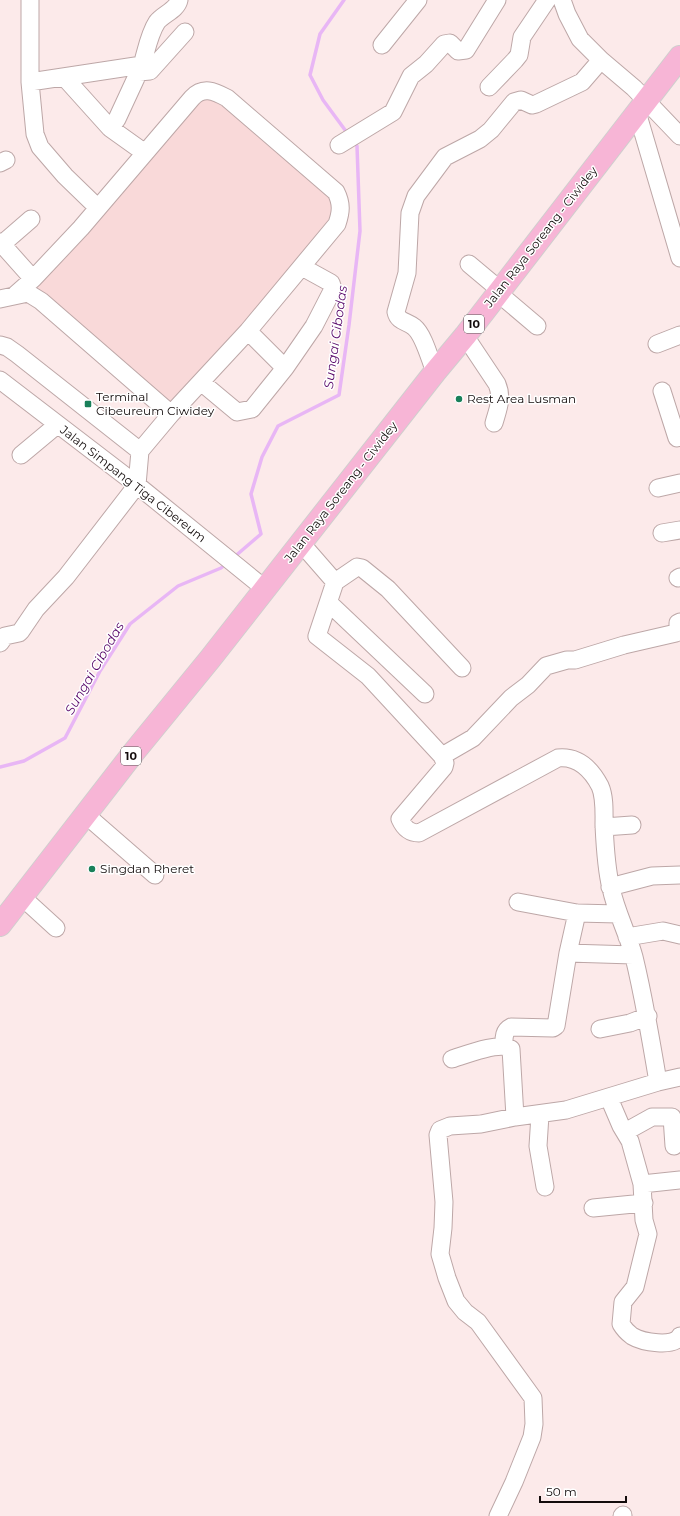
<svg xmlns="http://www.w3.org/2000/svg" width="680" height="1516" font-family="Montserrat,sans-serif">
	<style>
		.built { fill: #f9d9d9 }
		.lines { fill: none; stroke-linecap: round; stroke-linejoin: round }
		.stream { stroke: #e8b6f5; stroke-width: 3.5 }
		.minor-casing { stroke: #bda7a7; stroke-width: 19 }
		.highway-casing { stroke: #d0cece; stroke-width: 24 }
		.minor { stroke: #fff; stroke-width: 17 }
		.highway { stroke: #f7b5d6; stroke-width: 22 }
		.poi-dot { fill: #19805a; stroke: #fff; stroke-width: 1.5 }
		.labels { text-anchor: middle; stroke-width: 3; stroke-linejoin: round; paint-order: stroke }
		.shield { fill: #fff; stroke: #5a5555; stroke-width: 1 }
		.shield-label { font-size: 11px; font-weight: bold; fill: #130c0c }
		.street-label { font-size: 12px; fill: #130c0c; stroke: #fff }
		.poi-label { font-size: 12px; fill: #130c0c; stroke: #fff; text-anchor: start }
		.water-label { font-size: 13px; font-style: italic; fill: #58086a; stroke: #fff }
	</style>
	<rect width="100%" height="100%" fill="#fceaea"/>
	<path class="built" d="M210 89 347 209 173 406 36 287Z"/>
	<g class="lines">
		<path class="stream" d="M344 0 320 34 310 75 323 100 348 134
			M233 558 261 534 251 494 262 457 278 426 339 395 349 325 360 231 357 146 353 141
			M0 767 24 761 65 738 100 671 130 624 178 586 221 568 226 564"/>
		<defs>
			<path id="minor" d="M30 0V82L35 134 40 147 65 176 98 208
				M562 0 567 14 580 39 601 60 634 88 680 136
				M382 45 418 0
				M142 65 117 119 110 128 145 153
				M139 72 150 71 185 32
				M65 78 110 128
				M30 82 142 65C146 52 149 34 157 22 163 14 177 10 179 0
				M489 87 515 60 519 55 522 37 547 0
				M637 112 680 258
				M339 145 393 112 411 76 426 64 444 44 450 43 458 51 466 50 497 0
				M0 163 6 160
				M0 242 33 279
				M1 245 31 219
				M469 264 500 290
				M498 293 537 326
				M0 299 28 293 41 301 171 414 248 331 337 224C341 212 342 204 336 192L227 98C214 91 203 86 192 98L81 228 33 279 16 294
				M465 336 497 384C503 398 498 409 494 423
				M657 344 680 335
				M0 345 7 347 17 354 140 451
				M285 368 314 326 333 289 331 283 302 267
				M435 372C430 360 424 335 414 327 407 321 398 322 396 312L407 273 410 213 416 196 445 157 480 139 491 130 514 102 521 100 532 105 536 104 582 82 601 60
				M0 380 137 485 264 588
				M201 382 237 412 252 409 285 368 248 331
				M662 391 677 438
				M21 455 57 425
				M658 488 680 483
				M662 533 680 530
				M301 543 335 582 317 636 368 676 442 756 445 763 444 767 400 819C404 828 409 833 419 833L558 758C578 756 591 769 600 786 605 797 604 813 604 825 605 846 606 868 611 888 616 912 628 934 634 957 644 998 651 1040 658 1082
				M678 578 680 577
				M335 582 357 567 362 568 388 589 462 668
				M329 603 425 694
				M0 643 5 636 19 633 21 631 36 609 66 577 137 485 140 451 171 414
				M442 756 473 738 511 698 528 685 546 666 567 660H575L624 645 676 633 678 631V623L680 622
				M86 815 155 875
				M604 827 632 825
				M610 887 652 876 680 875
				M22 897 56 928
				M518 902 577 913 618 914
				M627 937 663 931 680 935
				M568 953 633 955
				M600 1029 630 1023 648 1016
				M504 1046C504 1039 503 1031 511 1027L553 1028 556 1026 568 953 577 913
				M452 1059C465 1055 500 1041 511 1049L515 1117
				M609 1098 621 1126 630 1141 642 1184 644 1220 648 1234 635 1287 623 1302 621 1324C624 1329 628 1333 632 1336 642 1342 674 1348 680 1336
				M540 1115 538 1146 545 1187
				M625 1132 652 1117H672L674 1146
				M642 1184 680 1180
				M593 1208 644 1203
				M498 1516 514 1482 532 1437 534 1424 533 1398 478 1322 465 1312 456 1301 447 1278 440 1254 443 1228 444 1202 438 1135 440 1130 450 1126 481 1124 515 1117 566 1110 658 1082 680 1077
				M622 1516 623 1515"/>
			<path id="highway" d="M0 925 134 752 210 659 435 372 465 336 680 57"/>
		</defs>
		<use href="#minor" class="minor-casing"/>
		<use href="#highway" class="highway-casing"/>
		<use href="#minor" class="minor"/>
		<use href="#highway" class="highway"/>
	</g>
	<g class="poi-dot">
		<circle cx="459" cy="399" r="4"/>
		<rect x="84" y="400" width="8" height="8" rx="2"/>
		<circle cx="92" cy="869" r="4"/>
	</g>
	<g class="labels">
		<g class="shield">
			<rect x="464" y="315" width="20" height="18" rx="3"/>
			<rect x="121" y="747" width="20" height="18" rx="3"/>
		</g>
		<g class="shield-label">
			<text x="474" y="328">10</text>
			<text x="131" y="760">10</text>
		</g>
		<g class="street-label">
			<text transform="translate(541 237) rotate(-52)" y="4">Jalan Raya Soreang - Ciwidey</text>
			<text transform="translate(133 484) rotate(38)" y="4">Jalan Simpang Tiga Cibereum</text>
			<text transform="translate(341 492) rotate(-52)" y="4">Jalan Raya Soreang - Ciwidey</text>
		</g>
		<g class="poi-label">
			<text x="96" y="401">Terminal<tspan x="96" dy="14">Cibeureum Ciwidey</tspan></text>
			<text x="467" y="403">Rest Area Lusman</text>
			<text x="100" y="873">Singdan Rheret</text>
		</g>
		<g class="water-label">
			<text transform="translate(335 337) rotate(-82)" y="5">Sungai Cibodas</text>
			<text transform="translate(94 668) rotate(-60)" y="5">Sungai Cibodas</text>
		</g>
	</g>
	<path d="M540 1496v6h86v-6" fill="none" stroke="#130c0c" stroke-width="2"/>
	<text x="546" y="1496" font-size="12" fill="#130c0c" stroke="#ffffff" stroke-width="3" paint-order="stroke">50 m</text>
</svg>
